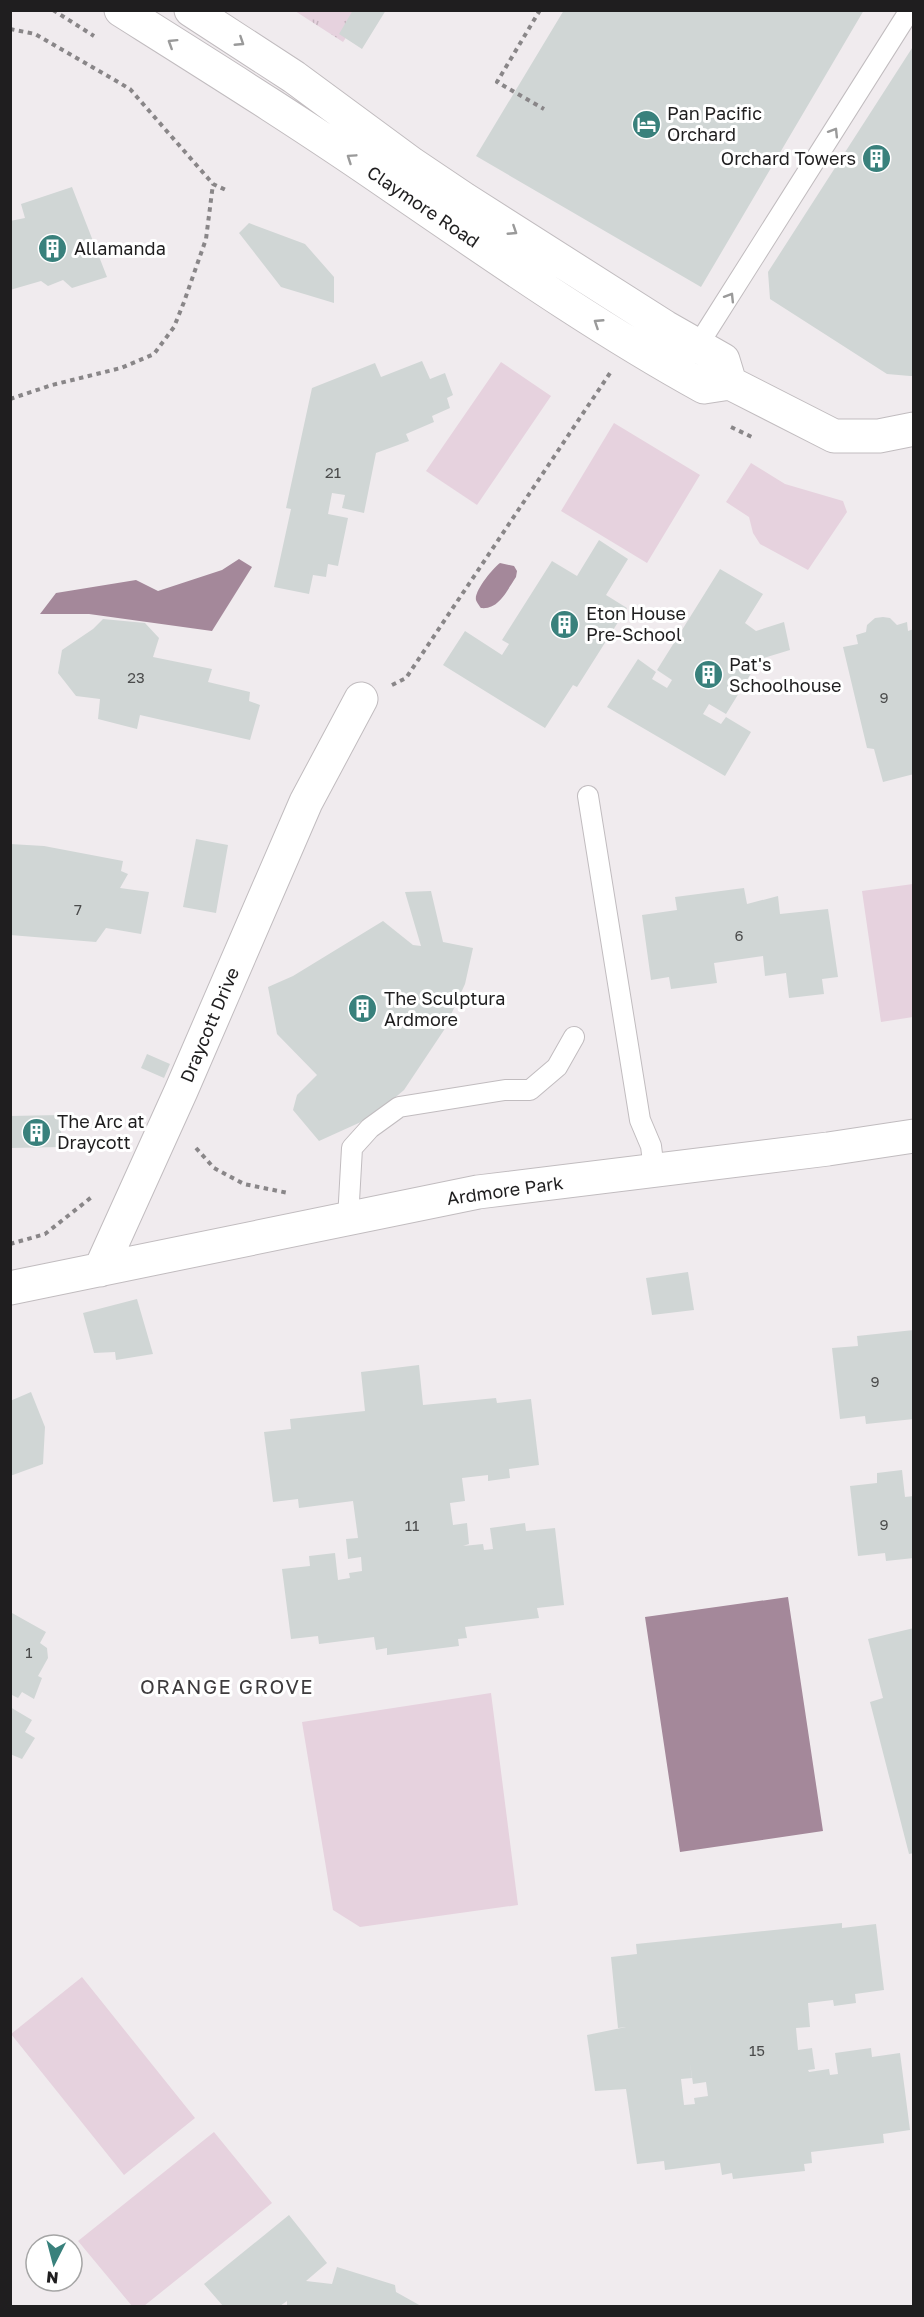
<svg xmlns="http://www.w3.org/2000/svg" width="924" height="2317" font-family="'Golos Text',sans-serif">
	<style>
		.grass { fill: url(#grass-tufts) }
		.green { fill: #e6d2de }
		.water { fill: #a4889a }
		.building { fill: #d0d6d5; fill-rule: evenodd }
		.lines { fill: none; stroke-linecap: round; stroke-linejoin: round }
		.service-casing { stroke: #c1bcbf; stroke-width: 22 }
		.minor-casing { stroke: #c1bcbf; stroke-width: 35 }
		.path { stroke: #898688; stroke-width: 4; stroke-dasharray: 4.5 4.5; stroke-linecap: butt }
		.service { stroke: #fff; stroke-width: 20 }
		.minor { stroke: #fff; stroke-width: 33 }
		.oneway { stroke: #9a9a9a }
		.labels { text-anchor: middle; stroke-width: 6; stroke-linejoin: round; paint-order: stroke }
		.number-label { font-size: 15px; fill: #4b4c4c }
		.poi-label { font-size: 18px; fill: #1f1e1f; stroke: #fff; text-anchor: start }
		.street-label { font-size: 18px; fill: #1f1e1f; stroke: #fff }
		.neighbourhood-label { font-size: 20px; letter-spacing: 1.5px; fill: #3e3b3d; stroke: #fff }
	</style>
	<defs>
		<pattern id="grass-tufts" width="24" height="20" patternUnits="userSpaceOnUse" patternTransform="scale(1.5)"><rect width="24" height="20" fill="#e6d2de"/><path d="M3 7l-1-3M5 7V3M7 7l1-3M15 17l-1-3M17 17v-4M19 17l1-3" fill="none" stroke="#c5b4be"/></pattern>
	</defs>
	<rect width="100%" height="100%" fill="#f0ebee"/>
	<path class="grass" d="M295 11H364L343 42Z"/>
	<path class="green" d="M501 362 551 396 477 505 426 471Z
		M614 423 700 475 647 563 561 511Z
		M751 463 785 484 843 501 847 512 808 570 760 544 753 533 749 517 726 502Z
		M913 884V1017L881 1022 862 891Z
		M491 1693 518 1905 360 1927 333 1910 302 1722Z
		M82 1977 195 2118 124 2175 11 2034Z
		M214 2132 272 2203 144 2306H132L78 2241Z"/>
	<path class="water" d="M239 559 252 567 212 631 89 614H40L56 593 136 580 158 591 222 570Z
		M500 563 514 566 517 571 516 577C507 590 499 610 481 608 480 607 476 601 476 600 474 591 493 568 500 563Z
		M788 1597 823 1831 680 1852 645 1617Z"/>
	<path class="building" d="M353 10H386L362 49 339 34Z
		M564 10H864L701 287 476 156Z
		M914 45V376H910L887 374 770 299 768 272Z
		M72 187 107 277 72 288 63 280 48 286 41 281 10 290V221L25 218 21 204Z
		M249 223 305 244 334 277V303L281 287 239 233Z
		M422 361 430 379 445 373 453 395 447 398 450 408 432 416 434 422 406 434 409 441 376 453 364 513 342 508 345 495 332 493 328 514 348 518 338 566 328 564 326 577 313 575 309 594 274 587 291 509 286 508 312 388 375 363 381 377Z
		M599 540 628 559 606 595 627 608 577 687 573 685 545 728 443 665 465 631 502 655 509 644 502 640 552 561 577 576Z
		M720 569 763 594 745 623 756 631 784 622 790 650 760 659 726 714 709 704 703 714 721 724 726 717 751 732 725 776 607 707 638 659 656 672 652 679 667 688 672 680 657 670Z
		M883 617 890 618 897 625 907 622 908 631 914 629V774L883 782 874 749 867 748 843 647 858 644 856 635 866 632 867 625 875 618Z
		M103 619 145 623 159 638 153 657 212 669 208 682 250 692 249 701 260 705 250 740 140 715 137 729 98 719 100 699 76 696 58 673 62 650 93 629Z
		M196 839 228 845 216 913 183 907Z
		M10 844 44 846 123 861 121 871 128 874 120 888 149 892 141 934 106 928 96 942 10 935Z
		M744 888 747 904 778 896 780 914 828 909 838 977 822 979 824 994 789 998 786 973 765 976 763 956 714 963 717 983 671 989 669 977 651 980 642 915 677 910 675 897Z
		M431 891 443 942 473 948 465 984 444 1030 404 1090 372 1117 319 1141 293 1110 297 1095 317 1075 277 1034 268 987 293 976 383 921 413 945 421 946 405 892Z
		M147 1054 170 1064 164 1078 141 1068Z
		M60 1115 62 1147 10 1148V1116Z
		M688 1272 694 1310 652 1315 646 1278Z
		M137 1299 153 1354 116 1360 115 1352 94 1353 83 1313Z
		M914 1330V1419L866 1424 865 1416 840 1419 832 1348 858 1346 857 1336Z
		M419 1365 423 1405 496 1398 497 1403 531 1399 539 1465 509 1469 510 1478 488 1481V1475L462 1478 465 1501 450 1503 453 1525 467 1523 469 1544 463 1546 483 1544 484 1550 493 1549 490 1528 525 1523 526 1531 555 1528 564 1605 537 1608 539 1618 465 1627 467 1638 458 1639 459 1646 387 1655V1648L376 1650 374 1637 319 1644 318 1636 291 1639 282 1569 310 1566 309 1556 335 1553 338 1580 350 1578 349 1573 362 1571 361 1557 348 1559 346 1539 358 1538 353 1501 299 1508 298 1499 273 1502 264 1432 291 1429 290 1419 365 1411 361 1372Z
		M31 1392 45 1427 43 1464 10 1476V1401Z
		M902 1470 905 1497 914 1496V1558L886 1561 885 1553 858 1556 850 1486 877 1483V1473Z
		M12 1613 46 1632 40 1643 47 1648 48 1658 38 1676 42 1678 34 1699 22 1692 18 1698 10 1694V1616Z
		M914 1628V1853L909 1854 870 1702 883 1698 868 1639Z
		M10 1707 32 1720 25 1732 35 1738 22 1759 10 1754Z
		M842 1923V1928L876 1924 884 1990 855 1994 856 2003 834 2006 833 2000 808 2003 810 2027 796 2028 798 2050 812 2048 815 2069 808 2070 809 2072 829 2069 830 2075 838 2074 835 2053 871 2048 872 2057 900 2053 910 2130 883 2134 884 2143 811 2152 812 2163 804 2164 805 2171 733 2179 732 2173 722 2175 720 2163 665 2170 664 2161 637 2164 626 2089 595 2091 587 2035 626 2027 618 2028 611 1957 637 1954 636 1944ZM690 2063 693 2084 706 2082 708 2096 694 2098 695 2104 684 2105 681 2079 692 2078Z
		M289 2215 327 2263 306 2281 332 2284 337 2267 395 2285 396 2292 421 2306H287V2301L280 2306H223L204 2284Z"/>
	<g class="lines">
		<defs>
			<path id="service" d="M693 353 910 10
				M588 796 640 1120 651 1146 654 1170
				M348 1219 352 1148 370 1128 399 1107 505 1090H530L557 1067 574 1037"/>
			<path id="minor" d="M121 10C213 68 306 126 395 188 496 257 597 328 704 387L730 383 834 436H879L914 429
				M191 10 294 77 412 164 464 199 665 327 723 360 730 383
				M100 1270 181 1091 306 802 361 699
				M10 1288 478 1192 828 1149 914 1136"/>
		</defs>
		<use href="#service" class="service-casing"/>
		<use href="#minor" class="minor-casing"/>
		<path class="path" d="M53 10 94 36
			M540 10 497 82 544 109
			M10 29 35 34 130 89 213 184 228 191
			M10 399 52 385 121 368 154 354 174 327 184 302 206 239 213 184
			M731 427 754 438
			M392 685 406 678 610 373
			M196 1148 214 1168 244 1184 288 1193
			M10 1244 45 1234 93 1196"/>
		<use href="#service" class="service"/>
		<use href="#minor" class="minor"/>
	</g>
	<defs><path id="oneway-chevron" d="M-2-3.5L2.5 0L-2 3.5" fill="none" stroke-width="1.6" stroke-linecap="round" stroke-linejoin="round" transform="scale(1.5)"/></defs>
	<g class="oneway">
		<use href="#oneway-chevron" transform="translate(240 42) rotate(33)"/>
		<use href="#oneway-chevron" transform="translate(172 43) rotate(-148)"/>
		<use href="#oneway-chevron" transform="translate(834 132) rotate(-58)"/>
		<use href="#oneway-chevron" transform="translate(351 158) rotate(-146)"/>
		<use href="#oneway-chevron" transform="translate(513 231) rotate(33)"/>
		<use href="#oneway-chevron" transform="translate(730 297) rotate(-58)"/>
		<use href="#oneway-chevron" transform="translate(598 323) rotate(-147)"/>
	</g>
	<defs>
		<symbol id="hotel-disc" viewBox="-11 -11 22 22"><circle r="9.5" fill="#39817c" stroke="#fff"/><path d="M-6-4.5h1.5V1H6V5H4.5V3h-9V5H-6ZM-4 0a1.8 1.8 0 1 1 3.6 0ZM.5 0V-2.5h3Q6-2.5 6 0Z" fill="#fff"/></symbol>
		<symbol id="building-disc" viewBox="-11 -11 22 22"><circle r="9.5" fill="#39817c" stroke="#fff"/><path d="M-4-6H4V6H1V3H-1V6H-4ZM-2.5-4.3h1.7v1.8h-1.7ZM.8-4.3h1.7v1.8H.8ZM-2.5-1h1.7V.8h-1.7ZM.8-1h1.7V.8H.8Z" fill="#fff"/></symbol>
	</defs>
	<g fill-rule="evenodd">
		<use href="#hotel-disc" x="630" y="108" width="33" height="33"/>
		<use href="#building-disc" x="860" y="142" width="33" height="33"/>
		<use href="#building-disc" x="36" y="232" width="33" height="33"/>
		<use href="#building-disc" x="548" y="608" width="33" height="33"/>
		<use href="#building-disc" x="692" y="658" width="33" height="33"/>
		<use href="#building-disc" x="346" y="992" width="33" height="33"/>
		<use href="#building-disc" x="20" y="1116" width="33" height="33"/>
	</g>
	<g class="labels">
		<g class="number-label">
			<text x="333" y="478">21</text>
			<text x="136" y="683">23</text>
			<text x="884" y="703">9</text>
			<text x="78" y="915">7</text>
			<text x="739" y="941">6</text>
			<text x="875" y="1387">9</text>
			<text x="884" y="1530">9</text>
			<text x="412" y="1531">11</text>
			<text x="29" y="1658">1</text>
			<text x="757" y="2056">15</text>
		</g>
		<g class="poi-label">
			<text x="667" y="120">Pan Pacific<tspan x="667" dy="21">Orchard</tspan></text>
			<text x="856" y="165" text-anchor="end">Orchard Towers</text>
			<text x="74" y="255">Allamanda</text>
			<text x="586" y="620">Eton House<tspan x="586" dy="21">Pre-School</tspan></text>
			<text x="729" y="671">Pat's<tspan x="729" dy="21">Schoolhouse</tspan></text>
			<text x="384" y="1005">The Sculptura<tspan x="384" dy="21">Ardmore</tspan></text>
			<text x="57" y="1128">The Arc at<tspan x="57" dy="21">Draycott</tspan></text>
		</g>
		<g class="street-label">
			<text transform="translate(423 207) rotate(34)" y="6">Claymore Road</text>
			<text transform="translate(210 1025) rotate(-67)" y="6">Draycott Drive</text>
			<text transform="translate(505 1191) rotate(-8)" y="6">Ardmore Park</text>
		</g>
		<g class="neighbourhood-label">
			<text x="227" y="1694">ORANGE GROVE</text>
		</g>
	</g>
	<rect width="924" height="2317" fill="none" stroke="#1f1e1f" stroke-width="24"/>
	<g transform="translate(54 2263) rotate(186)"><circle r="28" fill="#ffffff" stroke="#a5a5a5" stroke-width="1.5"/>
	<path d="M0-4.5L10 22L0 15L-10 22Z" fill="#39817c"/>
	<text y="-9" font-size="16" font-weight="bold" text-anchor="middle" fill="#1f1e1f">N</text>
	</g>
</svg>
